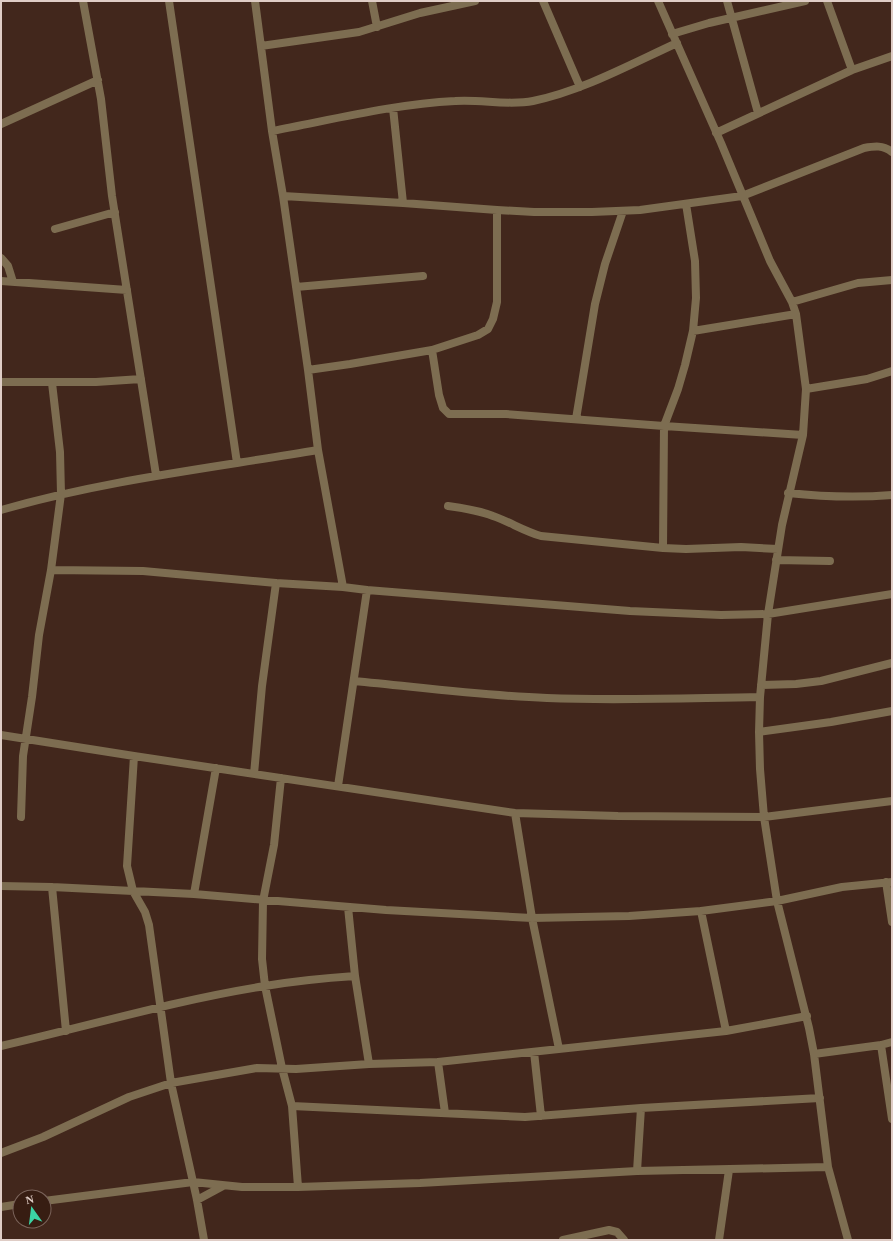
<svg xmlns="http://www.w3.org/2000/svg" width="893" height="1241" font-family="'Times New Roman',serif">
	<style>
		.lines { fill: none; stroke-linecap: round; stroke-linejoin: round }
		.street { stroke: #7d6d51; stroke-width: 8 }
	</style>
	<rect width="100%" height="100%" fill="#42271c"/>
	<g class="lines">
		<path class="street" d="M83 1 101 99 112 196 156 475
			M169 1 237 463
			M255 1 272 131 283 196 308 370 318 450 343 587
			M372 1 377 27
			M543 1 580 87
			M658 1 721 143 770 261 792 302 796 314 806 389 803 435 782 525 768 614 760 697 759 732 760 769 764 817 777 901 809 1028 814 1054 828 1167 848 1240
			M727 1 758 113
			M827 1 852 70
			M672 34 709 23 805 1
			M261 46 359 32 420 13 475 1
			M393 108 403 203
			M1 124 98 80
			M272 131C331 120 394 104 455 101 481 99 508 106 533 101 582 91 631 64 677 43
			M716 133 852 70 892 56
			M283 196 403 203 497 210 534 212H592L640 210 742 196 864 148C875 146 883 145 892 152
			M55 229 115 212
			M1 258 8 266 13 282
			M1 281 127 290
			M296 287 423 276
			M792 302 858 283 892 280
			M693 331 796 314
			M432 350 439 395 443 408 449 414H506L664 426 803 435
			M308 370 350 364 432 350 478 335 488 329 493 319 497 302V210
			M1 382H96L141 379
			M806 389 867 379 892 371
			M576 419 595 304 605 264 623 211
			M788 493C825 497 856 498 892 495
			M448 506C463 508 478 510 493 516 510 522 524 531 541 536L663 548 686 549 741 547 778 549
			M1 510C105 480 212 468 318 450
			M663 548 664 426 678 389 685 365 693 331 696 298 695 261 686 204
			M776 560 830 561
			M51 570 143 571 276 583 343 587 367 590 630 611 721 615 768 614 892 594
			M354 681C418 687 483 696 547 698 618 701 689 698 760 697
			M761 685 796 684 821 681 892 663
			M759 732 831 722 892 711
			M1 735 134 756 515 813 618 816 764 817 892 801
			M134 756 127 866 133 891 145 912 149 925 171 1083 197 1200 204 1240
			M254 774 262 686 276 583
			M281 778 274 845 263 901 262 959 265 986 282 1068 292 1106 298 1187
			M338 786 367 590
			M515 813 532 918 559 1049
			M21 817 23 756 32 697 39 635 51 570 61 494 60 452 52 383
			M886 882 892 922
			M1 886 52 887 194 894 386 910 532 918 629 916 701 911 777 901 842 887 892 882
			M52 887 66 1031
			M194 894 216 768
			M348 907 355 976 369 1064
			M701 911 726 1031
			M881 1045 892 1119
			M1 1046C89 1026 176 1000 265 986 295 981 325 978 355 976
			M534 1052 541 1116
			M814 1054 881 1045 892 1042
			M438 1062 445 1113
			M292 1106 525 1117 641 1108 820 1098
			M1 1153 43 1137 129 1097 171 1083 257 1068 296 1069 369 1064 438 1062 726 1031 807 1016
			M637 1171 641 1108
			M197 1200 223 1186
			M44 1201 193 1182 242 1187H298L420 1183 637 1171 828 1167
			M1 1207 20 1204
			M563 1240 609 1230 617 1232 624 1240
			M719 1240 729 1170"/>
	</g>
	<rect width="893" height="1241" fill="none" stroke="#dfcdc6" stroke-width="4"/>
	<g transform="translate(32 1209) rotate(346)"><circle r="19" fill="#371d12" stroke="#7a635a"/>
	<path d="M0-3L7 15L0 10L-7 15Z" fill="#3bd4a4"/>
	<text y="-6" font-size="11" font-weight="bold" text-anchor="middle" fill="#dfcdc6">N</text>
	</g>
</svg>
